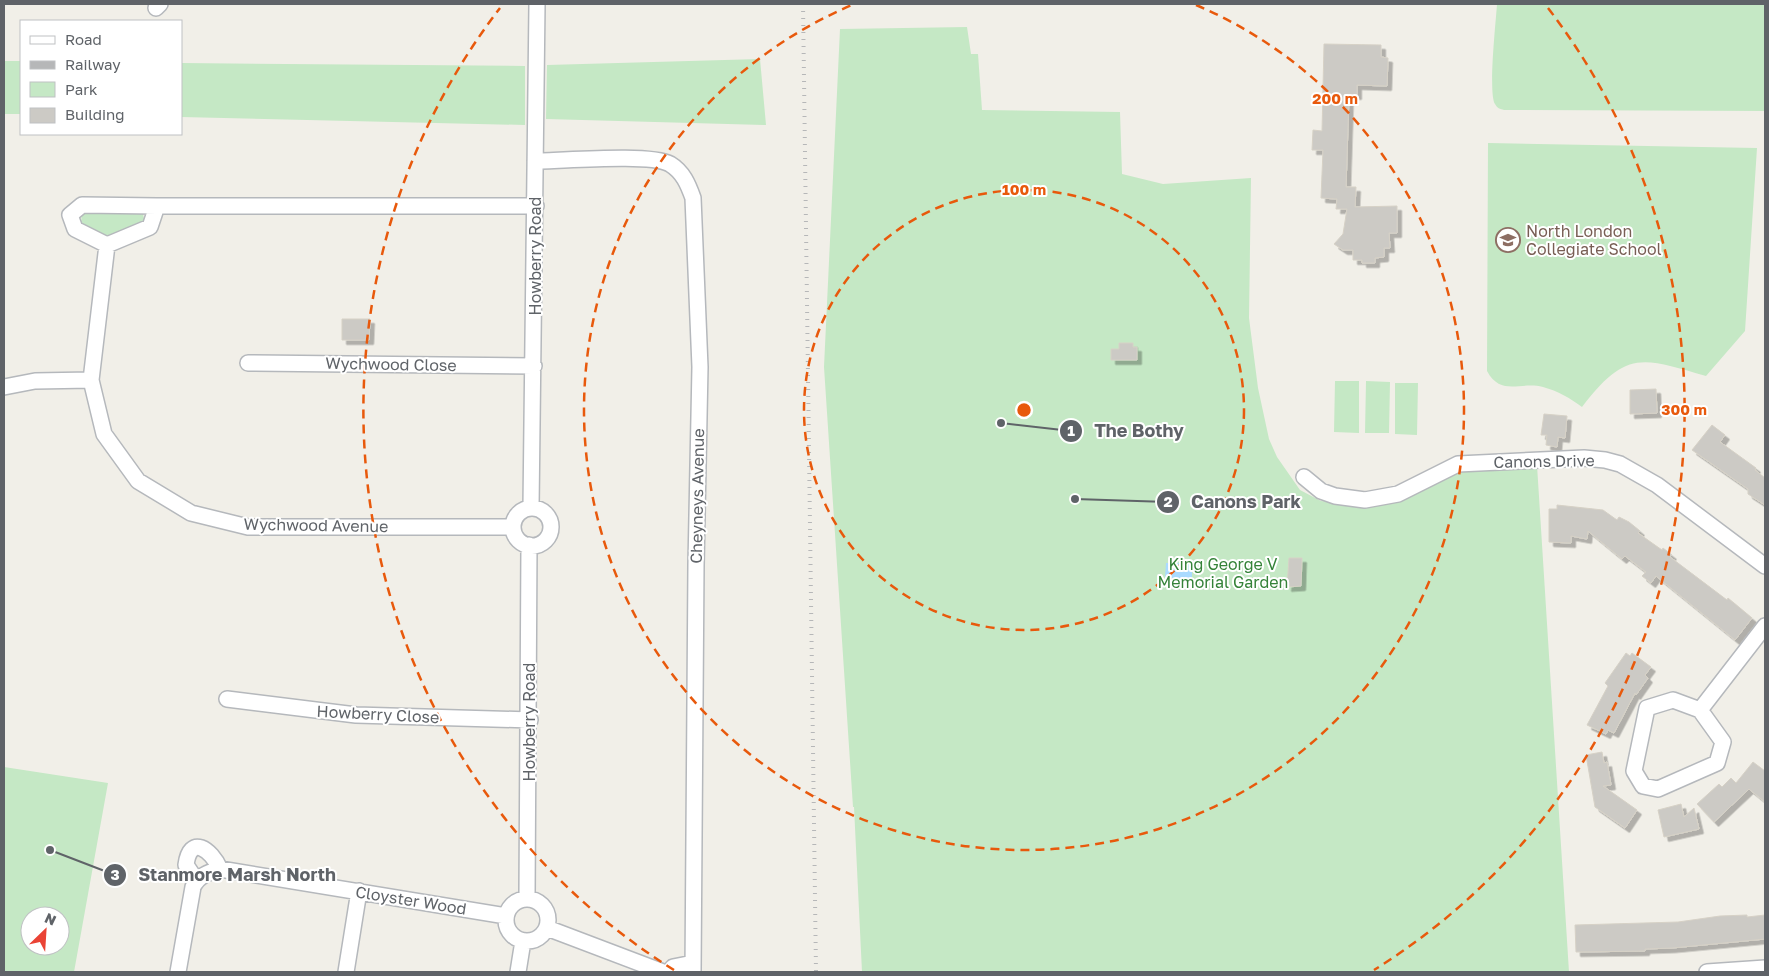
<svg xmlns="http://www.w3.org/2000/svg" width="1769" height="976" font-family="'Golos Text',sans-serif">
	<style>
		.green { fill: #c5e8c5; fill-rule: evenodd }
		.water { fill: #aadaff }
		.building { fill: #cccac5; stroke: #d6d1c6; filter: url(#shadow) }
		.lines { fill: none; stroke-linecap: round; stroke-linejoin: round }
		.street-casing { stroke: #b5b8bc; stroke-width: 18 }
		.street { stroke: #fff; stroke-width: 15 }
		.rail { stroke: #b6b7b8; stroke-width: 4; stroke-dasharray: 1 6; stroke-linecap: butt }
		.ring { fill: none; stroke: #e8590c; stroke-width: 2.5; stroke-dasharray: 9 6 }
		.labels { text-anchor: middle; stroke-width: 4; stroke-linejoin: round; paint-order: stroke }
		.education-label { font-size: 16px; fill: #785e54; stroke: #fff; text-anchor: start }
		.street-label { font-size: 16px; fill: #5f6368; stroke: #fff }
		.park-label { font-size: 16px; fill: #348238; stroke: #fff }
		.centre { fill: #e8590c; stroke: #fff; stroke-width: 2.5 }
		.ring-label { font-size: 15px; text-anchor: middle; font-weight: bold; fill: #e8590c; stroke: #fff; stroke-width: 4; stroke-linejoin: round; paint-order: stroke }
		.leader { fill: none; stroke: #5f6368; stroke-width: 2 }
		.callout-dot { fill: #5f6368; stroke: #fff; stroke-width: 2 }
		.mark-label { font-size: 15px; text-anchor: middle; font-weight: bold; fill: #fff }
		.callout-label { font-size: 18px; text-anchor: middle; font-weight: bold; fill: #5f6368; stroke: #fff; stroke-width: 4; stroke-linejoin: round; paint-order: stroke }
	</style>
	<defs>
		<filter id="shadow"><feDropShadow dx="4.5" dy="4.5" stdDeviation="0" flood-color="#0004"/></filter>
	</defs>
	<rect width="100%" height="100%" fill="#f1efe8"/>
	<path class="green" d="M1497 4H1765V111L1504 110C1500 109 1497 108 1495 104 1488 93 1496 21 1497 4Z
		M967 27 971 54H978L982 110 1120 112 1122 174 1163 184 1251 178 1249 318 1258 388 1269 439 1277 457 1300 490 1321 501 1342 503 1463 468 1537 465 1569 972H862L854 807H853L824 367 840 29Z
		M760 59 766 125 546 119 547 65Z
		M4 61H21V114H4Z
		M181 63 525 66V125L181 117Z
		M1488 143 1757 148 1745 331 1706 376C1641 357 1626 350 1582 407 1570 398 1558 391 1543 387 1521 381 1501 397 1487 371Z
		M82 212 143 214 145 223 107 237 81 224Z
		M1335 381H1359V433L1334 432Z
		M1366 381 1390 382 1389 433H1365Z
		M1395 383H1418L1417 435 1395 434Z
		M4 767 108 783 74 972H4ZM30 916H60V946H30Z"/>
	<path class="water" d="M1166 563H1192V578H1165Z"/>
	<path class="building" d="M1324 44 1381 45V57L1388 58 1387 86 1357 85V95H1349L1346 187H1356L1355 207 1397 206V233H1389L1390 248H1384V257L1375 258V263H1362V260H1353V250H1343L1334 244 1343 234 1347 209H1336L1337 199 1321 198 1323 150H1312L1313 130 1322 131Z
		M342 319H370L369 340H342Z
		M1119 343H1133V347H1137V360H1111V349H1119Z
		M1656 389 1657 413 1630 414V390Z
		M1544 414 1567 416 1565 438 1558 437 1557 447 1546 445 1547 435H1541Z
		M1712 425 1725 435 1720 442 1756 468 1755 470 1765 478V505L1748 494V489L1692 450Z
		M1557 505 1603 510 1617 520 1619 517 1629 522 1640 531 1638 533 1662 550 1663 548 1672 555 1670 557 1727 600 1728 598 1752 618 1735 640 1656 576 1651 583 1642 576 1646 572 1625 556 1622 559 1588 531 1587 539 1571 536V543L1549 542V509H1557Z
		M1289 558H1302L1301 586 1287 587Z
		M1626 653 1630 656 1632 653 1651 667 1645 675 1648 678 1636 695 1635 693 1614 733 1608 730 1606 734 1587 725 1608 686 1605 683Z
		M1602 752 1604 763 1607 762 1611 785 1603 786 1637 810 1625 828 1595 807 1586 755Z
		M1753 762 1765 771V802L1749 789 1714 822 1697 804 1719 784 1722 787 1731 778 1736 783Z
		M1681 804 1684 817 1694 808 1699 829 1664 837 1658 810Z
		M1747 915V917L1765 915V939L1672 948 1645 949V951L1576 952 1575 925 1678 922 1720 916Z"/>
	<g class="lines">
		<defs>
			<path id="street" d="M156 8 160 4
				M535 161C562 161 650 153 670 164 683 172 688 184 693 198L700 367 696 565 693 972
				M107 245 75 229 70 215 82 205 157 206
				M248 363 534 366
				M4 387 35 381 91 380
				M1304 477 1321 491 1335 496 1365 500 1398 494 1458 464 1584 458 1605 460 1620 464 1657 485 1765 566
				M531 508 537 4
				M513 527a19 19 0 1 1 38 0a19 19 0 1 1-38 0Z
				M513 527H248L191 513 138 481 104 434 91 380 107 245 150 227 157 206H536
				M227 699 356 715 530 720
				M1673 700 1700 710 1723 742 1717 763 1658 789 1643 786 1634 771 1647 708Z
				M1700 710 1765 626
				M196 880 186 865C190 834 211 849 220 869
				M527 898 529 545
				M506 920a21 21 0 1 1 42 0a21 21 0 1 1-42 0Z
				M547 928 663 972
				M178 972 193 887C198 876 209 872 220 869L506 916
				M346 972 359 891
				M518 972 523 941
				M669 972 673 967 693 963
				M1707 972 1765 968"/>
		</defs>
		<use href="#street" class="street-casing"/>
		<use href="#street" class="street"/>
		<path class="rail" d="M803 4 816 972"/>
	</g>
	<g class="ring">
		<circle cx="1024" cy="410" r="220"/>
		<path d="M1196 5A440 440 0 1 1 852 5"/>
		<path d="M674 970A660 660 0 0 1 500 8M1548 8A660 660 0 0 1 1374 970"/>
	</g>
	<defs>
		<symbol id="school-ring" viewBox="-11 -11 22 22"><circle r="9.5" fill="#fff" stroke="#8d6e63" stroke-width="1.5"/><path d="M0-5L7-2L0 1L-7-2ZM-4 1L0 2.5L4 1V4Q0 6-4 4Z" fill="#8d6e63"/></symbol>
	</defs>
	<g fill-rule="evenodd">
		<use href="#school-ring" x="1494" y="226" width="28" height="28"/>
	</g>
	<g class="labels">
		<g class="education-label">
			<text x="1526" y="237">North London<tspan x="1526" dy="18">Collegiate School</tspan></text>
		</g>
		<g class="street-label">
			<text transform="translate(535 256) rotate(-90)" y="6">Howberry Road</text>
			<text transform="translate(391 364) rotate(1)" y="6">Wychwood Close</text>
			<text transform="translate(1544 461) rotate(-1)" y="6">Canons Drive</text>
			<text transform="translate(697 496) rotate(-89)" y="6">Cheyneys Avenue</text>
			<text transform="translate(316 525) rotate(1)" y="6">Wychwood Avenue</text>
			<text transform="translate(378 714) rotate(3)" y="6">Howberry Close</text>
			<text transform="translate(529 722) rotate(-90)" y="6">Howberry Road</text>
			<text transform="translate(411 900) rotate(9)" y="6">Cloyster Wood</text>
		</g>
		<g class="park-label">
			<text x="1223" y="570">King George V<tspan x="1223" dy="18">Memorial Garden</tspan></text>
		</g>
	</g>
	<circle cx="1024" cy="410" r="8" class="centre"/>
	<g class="ring-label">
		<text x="1335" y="104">200 m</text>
		<text x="1024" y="195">100 m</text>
		<text x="1684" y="415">300 m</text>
	</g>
	<path class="leader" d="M1001 423L1071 431M1075 499L1168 502M50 850L115 875"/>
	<g class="callout-dot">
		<circle cx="1001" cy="423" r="5"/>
		<circle cx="1075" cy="499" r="5"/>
		<circle cx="50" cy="850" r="5"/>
		<circle cx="1071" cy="431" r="12"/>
		<circle cx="1168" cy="502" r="12"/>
		<circle cx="115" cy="875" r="12"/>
	</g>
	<g class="mark-label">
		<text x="1071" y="436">1</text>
		<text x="1168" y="507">2</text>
		<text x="115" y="880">3</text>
	</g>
	<g class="callout-label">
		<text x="1139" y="437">The Bothy</text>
		<text x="1246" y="508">Canons Park</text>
		<text x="237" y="881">Stanmore Marsh North</text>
	</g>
	<rect width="1769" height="976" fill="none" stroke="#5f6368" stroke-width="10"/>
	<rect x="20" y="20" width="162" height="115" fill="#ffffff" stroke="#bfc1c3"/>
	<rect x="30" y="36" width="25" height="8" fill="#ffffff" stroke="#bfc1c3"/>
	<text x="65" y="45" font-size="15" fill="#5f6368">Road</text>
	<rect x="30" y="61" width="25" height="8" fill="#b6b7b8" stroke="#bfc1c3"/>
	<text x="65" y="70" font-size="15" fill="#5f6368">Railway</text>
	<rect x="30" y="82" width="25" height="15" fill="#c5e8c5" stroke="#bfc1c3"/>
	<text x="65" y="95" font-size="15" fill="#5f6368">Park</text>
	<rect x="30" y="108" width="25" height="15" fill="#cccac5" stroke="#bfc1c3"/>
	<text x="65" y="120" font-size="15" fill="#5f6368">Building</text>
	<g transform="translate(45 931) rotate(25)"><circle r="24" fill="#ffffff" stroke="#bfc1c3"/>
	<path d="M0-4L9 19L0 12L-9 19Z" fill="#ea4335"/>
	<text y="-8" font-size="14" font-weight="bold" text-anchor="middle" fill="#5f6368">N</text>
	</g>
</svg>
